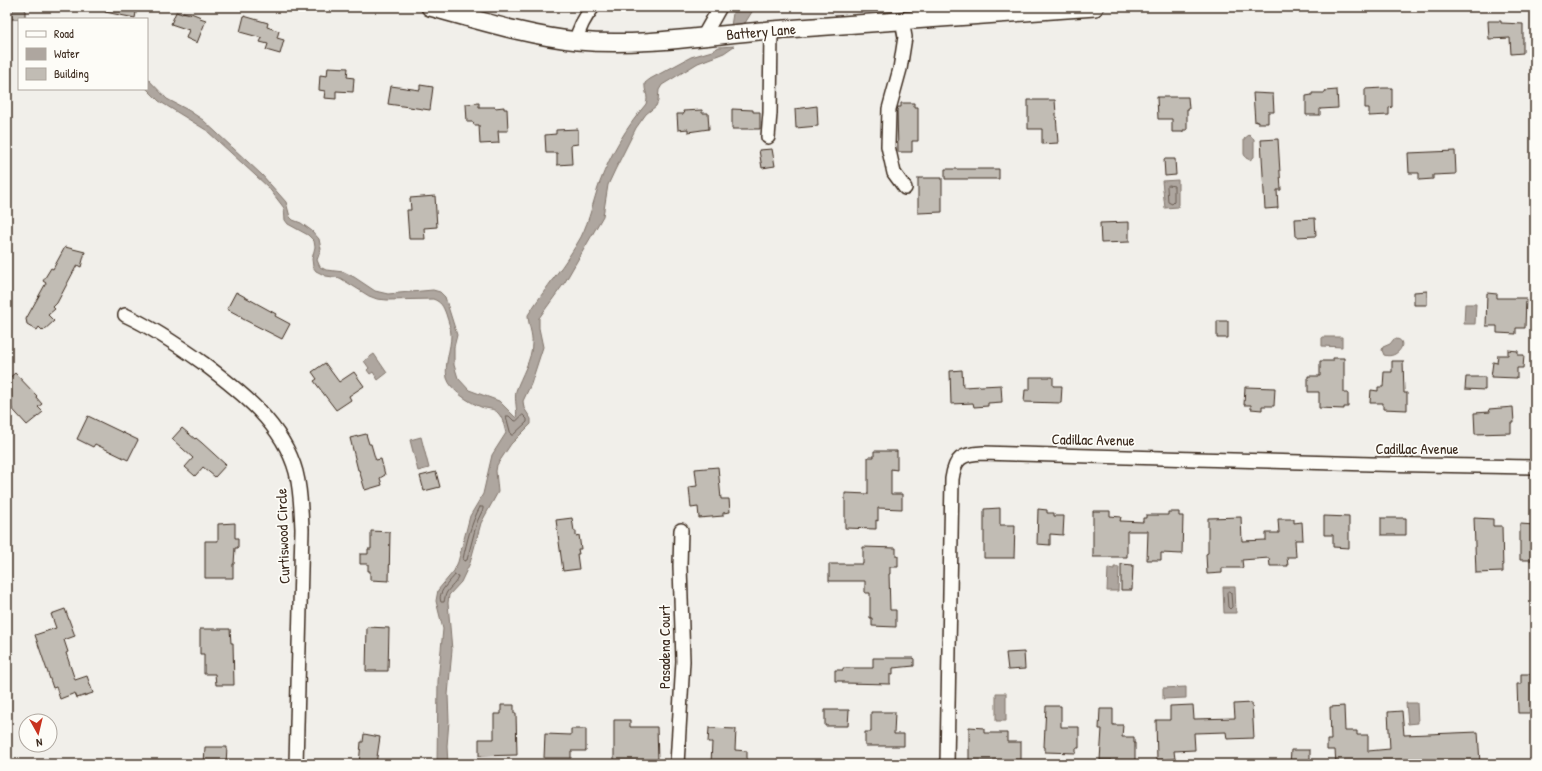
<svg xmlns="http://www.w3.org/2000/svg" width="1542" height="771" font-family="'Patrick Hand',sans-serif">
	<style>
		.water { fill: #aea69f; stroke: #80746b }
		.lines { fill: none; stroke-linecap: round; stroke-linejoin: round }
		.shore { stroke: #695c52; stroke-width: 1 }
		.building { fill: #c1bcb4; stroke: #3b2a1e }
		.minor-casing { stroke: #3b2a1e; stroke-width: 16 }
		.major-casing { stroke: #3b2a1e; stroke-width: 20 }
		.minor { stroke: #fdfcf7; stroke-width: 13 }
		.major { stroke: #fdfcf7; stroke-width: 17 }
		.labels { text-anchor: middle; stroke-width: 3.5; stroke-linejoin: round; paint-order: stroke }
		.street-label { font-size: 15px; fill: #3b2a1e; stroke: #fdfcf7 }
	</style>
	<rect width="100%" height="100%" fill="#f1efea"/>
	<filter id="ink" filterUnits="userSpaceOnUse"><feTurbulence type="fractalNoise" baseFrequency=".025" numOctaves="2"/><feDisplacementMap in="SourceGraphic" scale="8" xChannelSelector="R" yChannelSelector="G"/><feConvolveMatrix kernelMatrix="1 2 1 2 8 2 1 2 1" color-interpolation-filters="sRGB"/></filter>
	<g filter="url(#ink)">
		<path class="water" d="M734 7H742L743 10 746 7H755L745 23 731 26Z
			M734 46 724 53 698 63 662 85 659 90 658 101 656 106 646 114 636 128 615 170 608 185 603 216 565 282 539 318V328L543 347 531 384 523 401 524 408 531 419V424L511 444 497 465 496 471 498 492 481 523 470 563 461 582 449 595 448 603 452 650 448 695 449 721 447 746 448 764H437L438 681 443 629 436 601 438 590 454 571 458 562 470 516 483 494 492 455 506 433C504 426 503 418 498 413 494 408 487 409 481 407 469 402 451 391 447 378 444 364 451 349 451 335 451 328 448 321 446 314 443 306 441 302 433 299L387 300 377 299 369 296 340 278 326 276 316 271 313 267 312 259 315 247 314 241 308 235 288 224 285 220 284 208 268 187 206 130 159 101 147 89V78L167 99 188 110 203 120 262 175 286 202 290 217 293 220 301 223 312 231 319 239 321 249 317 260 320 267 326 270 344 272 354 277 375 291 388 294 433 290 440 292 445 297 457 335 454 347V365L458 378 469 390 499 401 516 418C518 409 514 401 516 391 521 376 532 360 532 343 533 334 528 324 528 315 545 288 566 264 581 237 590 219 593 201 600 182 611 153 626 128 646 104 649 95 644 92 645 83L650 79 691 57 712 51 719 47Z
			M1249 135 1254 139V157L1250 160 1246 158 1244 154V139Z
			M1178 180V207L1165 208 1162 181Z
			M1465 304H1476L1475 324H1464Z
			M1322 337H1342V347L1322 346Z
			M1394 339C1410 338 1399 360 1384 355L1382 350 1383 347 1390 344Z
			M374 354 387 373 378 380 373 372 370 374 367 370 369 368 364 361Z
			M421 437 429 468 418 471 410 440Z
			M1114 567H1119L1118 591H1107L1108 568 1114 569Z
			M1223 587H1235L1236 613H1224Z
			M1186 687V698L1163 699V688Z
			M996 693H1006V721H996Z
			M1406 703H1417L1418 723 1408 724Z"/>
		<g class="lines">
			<path class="shore" d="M1169 185 1174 186V202L1172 204 1168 202 1167 187Z
				M523 415 527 419V422L513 435H511L506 416H509L513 420 516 421Z
				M480 507H483V509L477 522 467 560 464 561 463 559C467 541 471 523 480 507Z
				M455 575 458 576C457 583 451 586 447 592 445 595 445 598 444 602H441C437 592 449 583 455 575Z
				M1229 591 1231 593 1232 607 1230 609 1228 607 1227 593Z"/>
		</g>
		<path class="building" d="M12 7H25V19H11Z
			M106 7H137L135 18 105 12Z
			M176 12 182 14 183 12 190 14 191 13 201 17 200 18 206 20 197 43 186 38 189 30 171 24Z
			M244 16 268 23 267 27 279 31 277 38 284 40 280 54 266 50 268 44 260 42 262 38 240 32Z
			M1488 21H1501V23L1523 24V53L1511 54 1510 38 1489 39Z
			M328 67 348 68 347 77 354 78 353 92 336 91V99L324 98 325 91 319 90 320 75 327 76Z
			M420 85 433 87 430 110 388 104 391 86 420 90Z
			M1383 88H1392V107L1389 108V115L1369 116V108H1365V89Z
			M1337 90 1338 108 1320 109V115H1306V96L1312 95V93H1325V91Z
			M1253 93 1273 94 1274 112H1268V123H1257V121L1255 122Z
			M1157 97H1188L1189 109H1187V130H1183V132H1172V119H1158Z
			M1028 100H1055L1058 143 1042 144V129H1028Z
			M479 103V107H495V108L504 107V109H507L508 131H498L499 143 480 144 479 125H474L473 122H467L466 104Z
			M901 103H914V107H918V141H912V152H898L897 110 898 107H901Z
			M817 106 818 126 796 128 795 109Z
			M732 109 753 110V112H760V129H732Z
			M702 110V113H708L709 129 688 132V129L678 130 677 114H684L683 111Z
			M578 129V144L571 145 572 164 557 165V153H546L545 135 556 134V130Z
			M1278 139 1281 190H1277L1278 208 1265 209 1261 140Z
			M772 149 775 166 762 168 759 150Z
			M1455 151 1456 174 1433 175V179L1419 180V173H1409L1408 153Z
			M1164 159H1175L1176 175 1165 176Z
			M945 169H999V179H945Z
			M918 178H942V212L918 213Z
			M435 196 437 227 424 228 425 239H409L407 210H411L410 198Z
			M1315 218 1316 236 1296 237 1295 219Z
			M1129 222V242L1101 243 1100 223Z
			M65 247 85 252 81 267 77 265 57 303 53 307 55 309 48 315 54 321 43 331 39 327 37 330 27 324 26 319 46 283 43 281 51 268 53 269Z
			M1427 291V305H1414V292Z
			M236 292 276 314 275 316 290 324 282 339 241 318 242 317 227 309Z
			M1487 293 1497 294V298H1526L1525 328H1516V334L1497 333V326H1486Z
			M1217 321H1228V338H1217Z
			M1508 350 1518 351V355H1524L1523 368H1517V378L1491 377 1493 362 1497 363 1498 355H1508Z
			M1333 358H1344V393H1348V407H1344V409L1319 408V392H1308V376H1320V361H1333Z
			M1392 361H1403L1404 393H1407V410L1383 409V403H1370L1371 390 1378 391V387H1383L1384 372H1392Z
			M325 363 339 382 354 372 364 386 349 396 351 400 336 410 314 381 317 379 312 372Z
			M962 370 963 387 1001 385 1002 402 988 403V406L974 407 973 403 951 404 950 371Z
			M15 373 37 396 36 397 42 404 38 407 43 412 27 425 7 403V380Z
			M1030 377H1053V386H1062L1061 403 1024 402 1025 390H1030Z
			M1466 377H1485V390L1465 389Z
			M1245 387 1275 388 1274 406H1262V410L1251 409V405H1244Z
			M1513 407 1514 423H1511V433L1475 434 1474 413 1490 412 1489 409Z
			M88 416 138 440 128 460 95 444 93 447 77 439Z
			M182 428 195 439 196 438 202 443 226 465 215 477 203 467 195 476 185 467 193 458 172 439Z
			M366 434 369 444H371L375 458 376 460 381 459 385 475 380 478 382 485 365 490 359 470H358L350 438Z
			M874 451H897V470L891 469V494H902V509L878 508V521L876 520V529L845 528V493L868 494V457H874Z
			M718 467 721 499H729L730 512 723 513V516L699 518 698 507 691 508 689 487 697 486 695 469Z
			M436 472 440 487 424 491 420 476Z
			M1000 508V525H1015L1014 558H984V509Z
			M1038 509 1047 510V513H1054V516H1064L1063 535 1050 534V545L1037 544Z
			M1093 511H1110V516L1121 517 1120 521 1143 522V518H1146V515H1168V512H1179V516H1183L1182 554 1161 553V560H1147L1148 531H1127V557H1093Z
			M1324 516 1349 517V548L1333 547V535H1324Z
			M1241 517 1242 541 1266 540V533H1279L1278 519H1294V523L1302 522 1303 540H1295L1296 557H1287L1288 566H1270L1269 558 1242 560 1243 568H1222V573L1207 574 1206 554 1208 553V518Z
			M572 518 574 531H576V536L579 535 581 549H578L579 554H577L579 569 563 571 556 520Z
			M1381 518H1406V535H1381Z
			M1474 518 1493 519V526H1502L1503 572 1476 573Z
			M235 523V538H238V548H235L234 564H233V578H205V541H218V524Z
			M1520 524 1535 525V560H1520Z
			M371 531 390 532 389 581 370 580V571H368V564H360V554H368V549H371Z
			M863 547 896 548V556H898V567H890V574H889L890 610H896V627L872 626V618H870V593H865V581H829V564H863Z
			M1121 564 1133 565 1132 590H1121Z
			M65 609 75 636 64 640 68 652 66 653 75 680 87 676 93 693 77 698 75 693 60 699 56 687 53 688 35 635 56 628 51 614Z
			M367 627 389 628 388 671H366Z
			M200 629H230L231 643H233L234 685H216L215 674H204V654H200Z
			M1024 652 1025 669 1008 670 1006 653Z
			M873 658H914V666L893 668V674H890V684L843 683V681H835V670H843V668H873Z
			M1521 674H1535V713H1518L1517 684H1521Z
			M1252 703 1254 738 1227 739 1226 732 1194 733 1195 750 1174 751 1175 759 1157 760 1156 720H1170V706L1193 705 1194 719 1235 718 1234 704Z
			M501 705H514V713H516L517 755 479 756V739H494V714H501Z
			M1046 706H1061V727H1079V748H1076V753L1045 752V747H1044Z
			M1344 706 1345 731H1357V735H1368V751L1390 749 1388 712 1402 711 1404 735 1478 732 1480 764H1336L1335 750H1327V740H1331L1330 707Z
			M1100 709H1113V725H1123L1122 737H1134V743H1135V764H1110L1111 760H1100L1102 729H1099Z
			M825 710H849L848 726H825Z
			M871 712H895L894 734H904V746H865V732H871Z
			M614 720H630V727H657L658 761H614Z
			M969 727 984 728V733H1007V742H1021V760H1007V764H998V761H969Z
			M709 728 736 729 735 750 747 751V764H711L712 742H708Z
			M571 729H586V751H571V758H544L545 734 571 735Z
			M364 734 380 737 376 764H359L361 742H363Z
			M205 747H227L226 764H204Z
			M1291 750H1310V761H1308L1307 764H1290Z"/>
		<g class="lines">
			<defs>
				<path id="minor" d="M902 21 905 37 900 69 889 109 888 146 894 173 905 188
					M703 37 720 7
					M576 41C579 27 584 18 593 7
					M768 137 770 113 771 30
					M125 315C153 328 178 345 203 363 240 391 283 424 296 472 301 491 301 510 302 529L296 764
					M677 764 683 661 680 566 681 530
					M947 764 952 479C955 458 961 454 983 453L1371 464 1535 467"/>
				<path id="major" d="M430 7C478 20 528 36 578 41 642 47 708 35 772 30 880 22 987 15 1095 7"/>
			</defs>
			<use href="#minor" class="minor-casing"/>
			<use href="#major" class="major-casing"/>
			<use href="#minor" class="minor"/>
			<use href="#major" class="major"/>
		</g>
	</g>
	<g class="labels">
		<g class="street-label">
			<text transform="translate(761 32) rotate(-5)" y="5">Battery Lane</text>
			<text transform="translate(1093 440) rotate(1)" y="5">Cadillac Avenue</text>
			<text x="1417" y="454">Cadillac Avenue</text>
			<text transform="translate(283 536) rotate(-92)" y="5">Curtiswood Circle</text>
			<text transform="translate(665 647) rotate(-90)" y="5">Pasadena Court</text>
		</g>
	</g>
	<rect width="1542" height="771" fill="none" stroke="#fdfcf7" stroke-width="24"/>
	<rect x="12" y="12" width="1518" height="747" fill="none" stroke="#3b2a1e" stroke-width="1.5" filter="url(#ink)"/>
	<rect x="18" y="18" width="130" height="72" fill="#fdfcf7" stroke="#afa8a0"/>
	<rect x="26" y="31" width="20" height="6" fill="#fdfcf7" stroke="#afa8a0"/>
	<text x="54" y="38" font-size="12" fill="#3b2a1e">Road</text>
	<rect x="26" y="48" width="20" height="12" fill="#aea69f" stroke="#afa8a0"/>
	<text x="54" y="58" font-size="12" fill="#3b2a1e">Water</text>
	<rect x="26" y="68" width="20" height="12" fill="#c1bcb4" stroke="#afa8a0"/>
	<text x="54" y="78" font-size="12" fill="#3b2a1e">Building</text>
	<g transform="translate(38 733) rotate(172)"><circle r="19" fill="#fdfcf7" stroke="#afa8a0"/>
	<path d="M0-3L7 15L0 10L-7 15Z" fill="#c8321e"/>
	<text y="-6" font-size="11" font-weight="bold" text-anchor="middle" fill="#3b2a1e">N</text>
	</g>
</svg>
